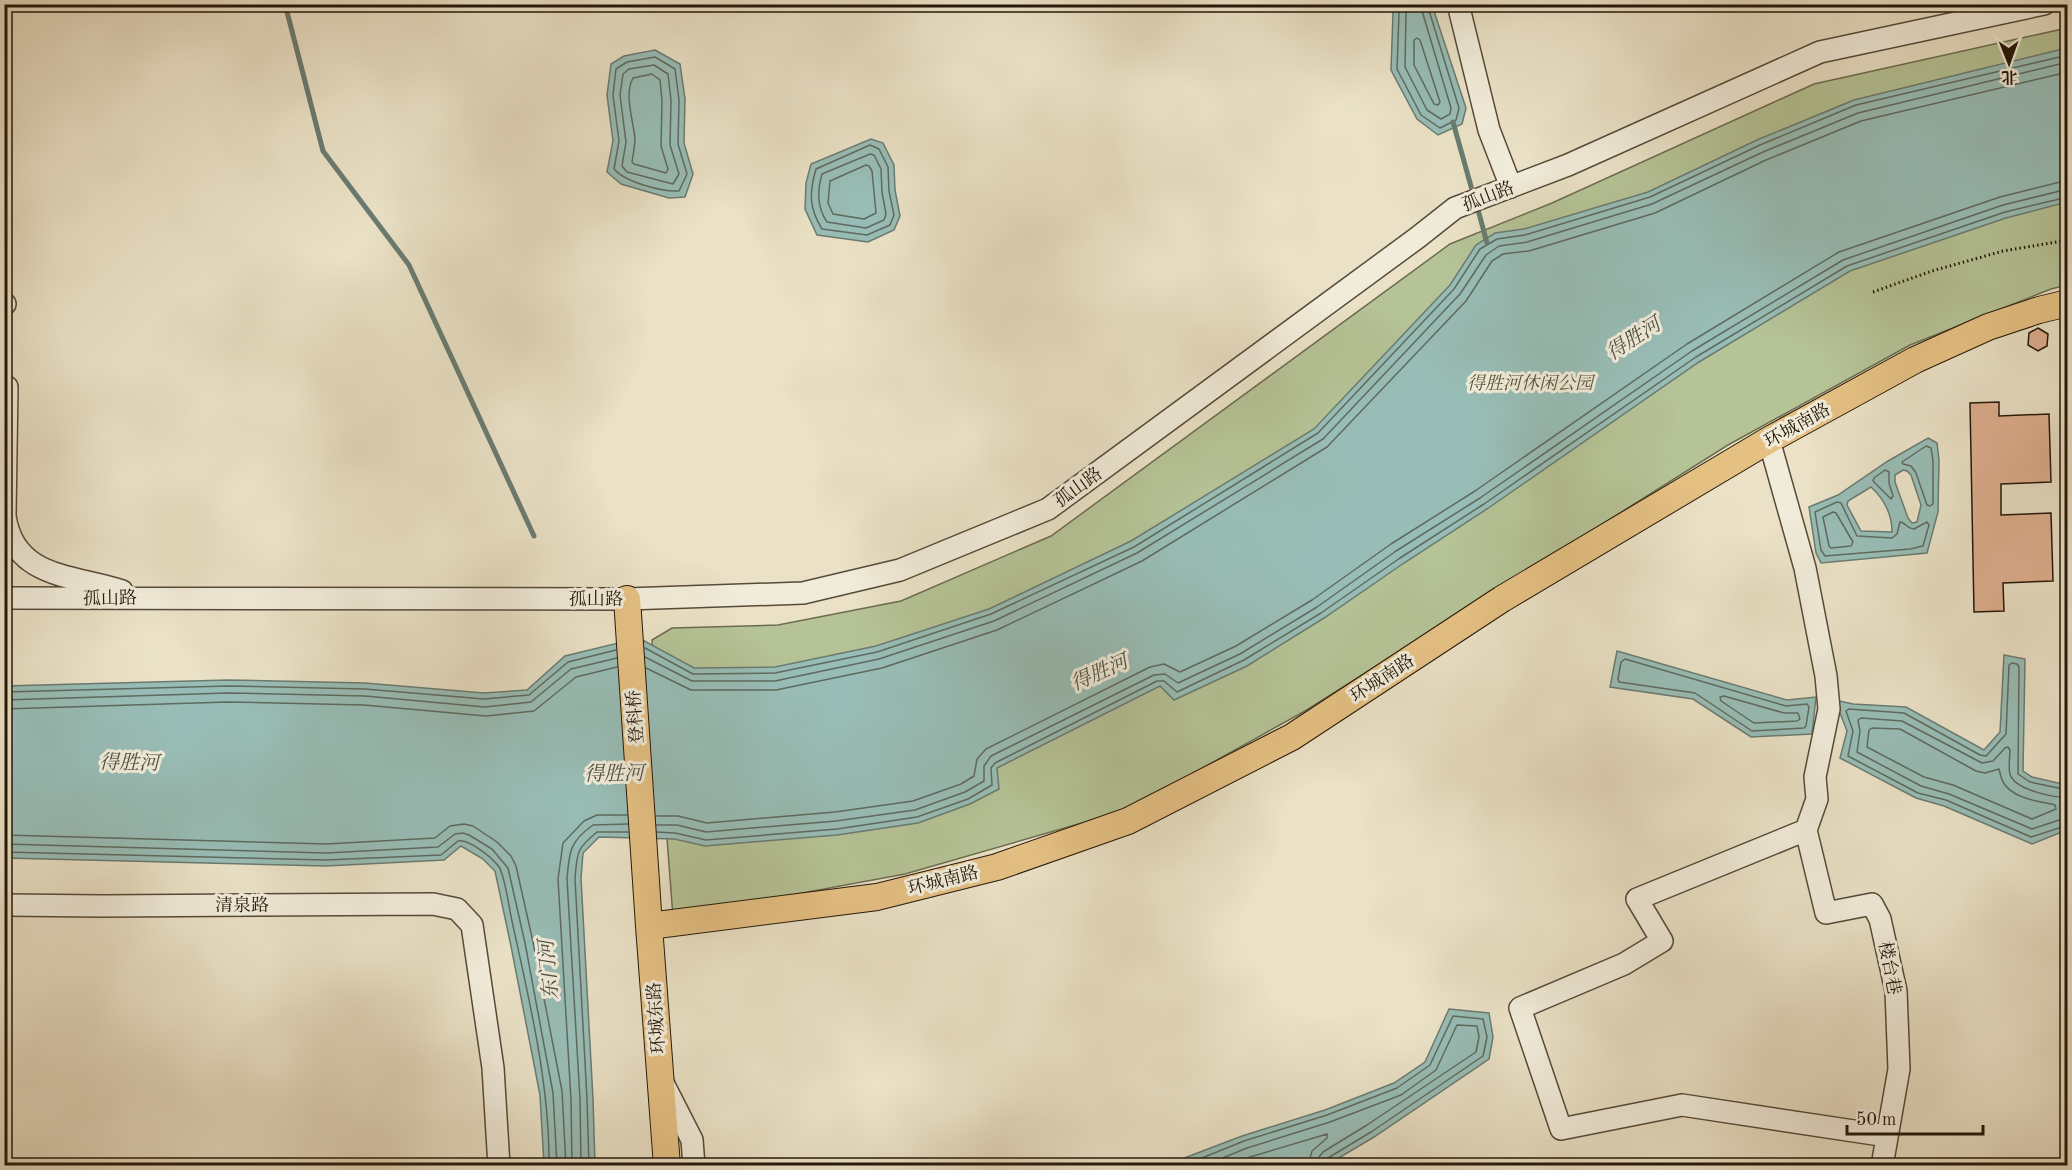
<svg xmlns="http://www.w3.org/2000/svg" width="2072" height="1170" font-family="'Old Standard TT','Noto Serif SC',serif">
	<style>
		.green { fill: #b5c396; stroke: #6c6d50; stroke-width: 1.5 }
		.water { fill: #98bdb6; stroke: #6a7b71; stroke-width: 1.5; fill-rule: evenodd }
		.lines { fill: none; stroke-linecap: round; stroke-linejoin: round }
		.shore { stroke: #5e6a60; stroke-width: 1.5 }
		.stream { stroke: #6a7b71; stroke-width: 5 }
		.building { fill: #deae8e; stroke: #241709; stroke-width: 1.5 }
		.minor-casing { stroke: #564a38; stroke-width: 24 }
		.major-casing { stroke: #241709; stroke-width: 28 }
		.path { stroke: #241709; stroke-width: 3; stroke-dasharray: 1.5 3; stroke-linecap: butt }
		.minor { stroke: #f1ecda; stroke-width: 21 }
		.major { stroke: #e5c083; stroke-width: 26 }
		.labels { text-anchor: middle; stroke-width: 6; stroke-linejoin: round; paint-order: stroke }
		.street-label { font-size: 18px; fill: #241709; stroke: #f1ecda }
		.park-label { font-size: 18px; font-style: italic; fill: #57533a; stroke: #f1ecda }
		.water-label { font-size: 20px; font-style: italic; fill: #4d5146; stroke: #f1ecda }
	</style>
	<rect width="100%" height="100%" fill="#eae1c6"/>
	<filter id="stains"><feTurbulence type="fractalNoise" baseFrequency=".00333" numOctaves="4"/><feColorMatrix values="0 0 0 0 .2 0 0 0 0 .09 0 0 0 0 .02 0 0 0 .5 -.17"/></filter>
	<radialGradient id="worn" r=".72"><stop offset=".6" stop-color="#630" stop-opacity="0"/><stop offset="1" stop-color="#630" stop-opacity=".3"/></radialGradient>
	<path class="green" d="M2067 28V285L2051 289 1910 345 1728 445 1305 711 1127 810 905 874 673 917 652 640 672 628 778 625 901 601 1051 536 1450 244 1552 203 1814 84Z"/>
	<path class="water" d="M1391 5H1432L1466 108 1462 124 1438 135 1417 119 1391 70 1393 13Z
		M2067 48V202L2006 218 1850 271 1699 362 1487 509 1404 563 1324 618 1247 666 1174 700 1160 686 997 768 999 789 970 804 918 823 837 835 705 846 674 839 599 837 583 853 581 878 593 1099 595 1165H544L540 1095 511 946 495 871 483 859 461 846 444 860 326 866 5 858 4 686 228 680 365 683 484 693 527 690 565 656 639 638 694 668 775 667 876 646 989 609 1131 541 1314 429 1450 285 1476 245 1495 233 1524 229 1648 192 1757 140 1854 100Z
		M655 50 680 64 685 99 684 143 693 174 685 197 669 198 621 184 607 172 613 141 607 95 611 64 624 56Z
		M871 139 883 143 894 165 895 190 900 216 894 230 868 242 817 235 805 209 806 183 811 164Z
		M1928 438 1937 443 1939 460 1938 512 1927 553 1821 563 1816 553 1809 507 1838 495 1888 461ZM1903 470 1907 471 1911 475 1921 505 1917 522 1912 523 1908 518 1895 482V475ZM1871 487C1884 499 1892 515 1892 532L1861 531 1847 505 1848 501Z
		M1617 651 1787 700 1816 697 1812 734 1751 737 1693 699 1610 687Z
		M2004 655 2025 659 2023 771 2032 777 2067 785V830L2032 844 1944 806 1916 798 1840 758 1847 731 1835 700 1853 704 1906 707 1984 750 2000 732Z
		M1449 1009 1489 1013 1493 1037 1489 1059 1374 1137 1327 1165H1166L1242 1136 1325 1110 1394 1083 1425 1062Z"/>
	<g class="lines">
		<path class="shore" d="M1397 4 1399 13 1397 69 1421 115 1440 128 1456 120 1459 108 1427 4
			M1404 4 1406 12 1405 67 1427 110 1441 119 1450 114 1451 108 1420 4
			M1417 38 1420 40 1440 102 1438 105 1434 104 1414 65V40Z
			M655 57 675 69 679 100 678 144 687 174 679 191C662 192 625 182 614 169L619 141 613 95 616 69 627 62Z
			M654 65 668 74 671 100 670 145 679 174 673 184 627 172 622 166 626 142 620 95 623 74 629 69Z
			M652 74 660 80 662 101 661 146 668 169 666 173 634 164 632 162C633 154 635 146 635 138 633 120 624 94 633 78Z
			M870 145 879 149 888 167 889 191 894 215 890 225 867 235 822 229C809 208 809 193 816 169Z
			M870 154 874 155 881 169 882 192 886 214 884 220 866 228 827 222C817 207 817 192 822 174Z
			M866 165 869 166 872 171 876 213 864 219 833 214 828 203 830 181Z
			M1926 446 1931 448 1933 461V504L1930 506 1927 505 1916 473 1911 466 1903 464 1902 462Z
			M1885 470 1889 472V483L1893 496 1891 499 1873 481 1874 478Z
			M1837 502 1841 503 1857 536 1892 538 1897 534 1900 522C1905 522 1907 529 1914 529L1927 522 1929 525 1923 546 1910 549 1825 556 1821 550 1815 512Z
			M1833 512 1836 513 1853 542 1851 546 1831 548 1829 546 1823 517Z
			M645 648 693 674 775 673 877 652 991 614 1134 547 1318 433 1454 289 1480 249 1497 239 1525 235 1650 197 1760 145 1856 105 2068 55
			M645 657 692 681H775L879 659 994 621 1137 553 1323 439 1460 294 1486 255 1499 246 1527 242 1652 204 1763 152 1858 113 2068 62
			M1625 659 1786 706 1807 704 1809 707 1806 726 1804 728 1752 731 1695 693 1619 682 1618 679 1621 662Z
			M646 668 691 690H776L882 668 997 630 1142 561 1327 447 1466 301 1492 261 1503 254 1529 251 1655 213 1766 160 1861 121 2068 72
			M4 692 228 686 365 689 484 699 529 695 568 662 616 650
			M1724 696 1784 713H1798L1800 719 1797 721 1754 723 1721 701 1720 697Z
			M4 700 228 693 365 696 485 707 531 702 571 669 617 658
			M4 709 228 702 364 705 486 716 534 711 576 677 617 667
			M1872 728 1900 729 1976 771 1985 773 1999 769C2000 773 2001 778 2003 782 2013 799 2038 801 2055 805L2056 809 2032 819 1953 785 1924 777 1867 747 1869 730Z
			M2068 790 2030 782 2018 774 2019 667 2017 664 2012 663 2009 665 2006 734 1986 756 1980 755 1904 713 1849 709 1846 711 1853 731 1848 756 1918 793 1946 800 2031 837 2068 825
			M2068 798C2053 797 2014 790 2010 774 2008 767 2010 757 2010 750L2008 747 2005 748 1993 761 1982 763 1902 721 1861 718 1858 720 1860 731 1857 752 1921 786 1949 794 2032 829 2068 817
			M656 816H678L707 823 835 812 913 801 961 784 974 776 977 759 986 749 1150 667 1164 664 1180 672 1236 646 1312 600 1391 544 1475 491 1687 344 1839 252 2000 197 2068 180
			M656 825H677L706 832 836 821 915 810 965 792 984 781V766L991 756 1154 675 1165 674 1178 683 1240 654 1317 607 1396 551 1480 498 1692 351 1843 260 2003 205 2068 189
			M657 832 675 833 706 840 837 829 917 817 968 799 992 785 991 768 995 763 1157 681H1164L1177 692 1244 660 1321 613 1400 558 1484 504 1696 357 1847 266 2005 212 2068 197
			M4 835 326 844 435 838 450 826 464 824 473 826 497 842 511 856 516 866 533 942 562 1091 566 1166
			M4 844 326 853 438 847 455 834 463 833 469 835 492 849 508 868 525 943 553 1093 557 1166
			M4 852 326 860 441 855 458 841C469 839 493 858 499 867 505 876 509 908 512 921 529 999 550 1085 549 1166
			M572 1166 571 1100 558 879 563 843 584 821 597 815H627
			M581 1166 580 1099 567 879C569 852 570 841 593 825L628 824
			M589 1166 587 1099 575 879C577 853 576 849 597 832H628
			M1182 1166 1244 1141 1327 1115 1397 1088 1430 1065 1453 1016 1483 1019 1487 1037 1483 1056 1371 1132 1328 1158 1325 1166
			M1203 1166 1247 1148 1330 1122 1401 1095 1436 1070 1457 1025 1477 1026 1479 1037 1476 1052 1367 1125 1323 1152 1319 1157 1317 1166
			M1227 1166 1250 1157 1327 1134V1138L1312 1151 1308 1166"/>
		<path class="stream" d="M285 4 323 151 409 265 534 536
			M1453 122 1474 197
			M1477 206 1487 243"/>
	</g>
	<path class="building" d="M2038 328 2048 334 2047 346 2038 351 2028 345 2029 333Z
		M1999 402V416L2049 414 2051 482 2001 484V515L2051 513 2053 581 2003 583 2004 611 1974 612 1970 403Z"/>
	<g class="lines">
		<defs>
			<path id="minor" d="M1458 4 1489 130 1511 187
				M4 304H5
				M4 387H7L5 516C14 579 74 575 122 591
				M1769 440 1805 568 1826 676 1829 709 1815 777 1817 799 1806 830 1637 899 1662 941 1624 964 1520 1008 1561 1129 1682 1105 1887 1136
				M4 598 627 599 803 593 900 570 1048 509 1417 238 1455 208 1568 165 1820 52 2044 4
				M1806 830 1826 913 1872 904 1880 919 1896 991 1899 1069 1882 1166
				M4 905 103 906 433 904 457 909 472 925 493 1068 499 1166
				M663 1083 692 1140 694 1166"/>
			<path id="major" d="M627 599 649 926 667 1166
				M649 926 877 897 997 867 1128 821 1292 737 1502 599 1769 440 1915 360 1988 327 2039 310 2068 303"/>
		</defs>
		<use href="#minor" class="minor-casing"/>
		<use href="#major" class="major-casing"/>
		<path class="path" d="M1873 292 1932 271 2003 251 2068 240"/>
		<use href="#minor" class="minor"/>
		<use href="#major" class="major"/>
	</g>
	<g class="labels">
		<g class="street-label">
			<text transform="translate(1488 196) rotate(-21)" y="6">孤山路</text>
			<text transform="translate(1797 425) rotate(-29)" y="6">环城南路</text>
			<text transform="translate(1078 487) rotate(-36)" y="6">孤山路</text>
			<text transform="translate(110 598) rotate(-1)" y="6">孤山路</text>
			<text x="596" y="605">孤山路</text>
			<text transform="translate(1382 678) rotate(-33)" y="6">环城南路</text>
			<text transform="translate(635 717) rotate(-94)" y="6">登科桥</text>
			<text transform="translate(943 880) rotate(-14)" y="6">环城南路</text>
			<text x="242" y="911">清泉路</text>
			<text transform="translate(1890 968) rotate(79)" y="6">楼台巷</text>
			<text transform="translate(656 1018) rotate(-94)" y="6">环城东路</text>
		</g>
		<g class="park-label">
			<text x="1530" y="389">得胜河休闲公园</text>
		</g>
		<g class="water-label">
			<text transform="translate(1633 338) rotate(-33)" y="7">得胜河</text>
			<text transform="translate(1099 672) rotate(-24)" y="7">得胜河</text>
			<text transform="translate(129 762) rotate(1)" y="7">得胜河</text>
			<text transform="translate(614 773) rotate(-1)" y="7">得胜河</text>
			<text transform="translate(548 970) rotate(-95)" y="7">东门河</text>
		</g>
	</g>
	<rect width="2072" height="1170" fill="none" stroke="#eae1c6" stroke-width="24"/>
	<rect x="6" y="6" width="2060" height="1158" fill="none" stroke="#241709" stroke-width="3"/>
	<rect x="12" y="12" width="2048" height="1146" fill="none" stroke="#241709" stroke-width="1.5"/>
	<g transform="translate(2009 63) rotate(179)" stroke="#f1ecda" stroke-width="4.5" paint-order="stroke">
	<path d="M0-4.5L10 22L0 15L-10 22Z" fill="#241709"/>
	<text y="-9" font-size="16" font-weight="bold" text-anchor="middle" fill="#241709">北</text>
	</g>
	<path d="M1847 1125v9h136v-9" fill="none" stroke="#241709" stroke-width="3"/>
	<text x="1856" y="1125" font-size="18" fill="#241709" stroke="#f1ecda" stroke-width="4.5" paint-order="stroke">50 m</text>
	<rect width="100%" height="100%" filter="url(#stains)"/>
	<rect width="100%" height="100%" fill="url(#worn)"/>
</svg>
